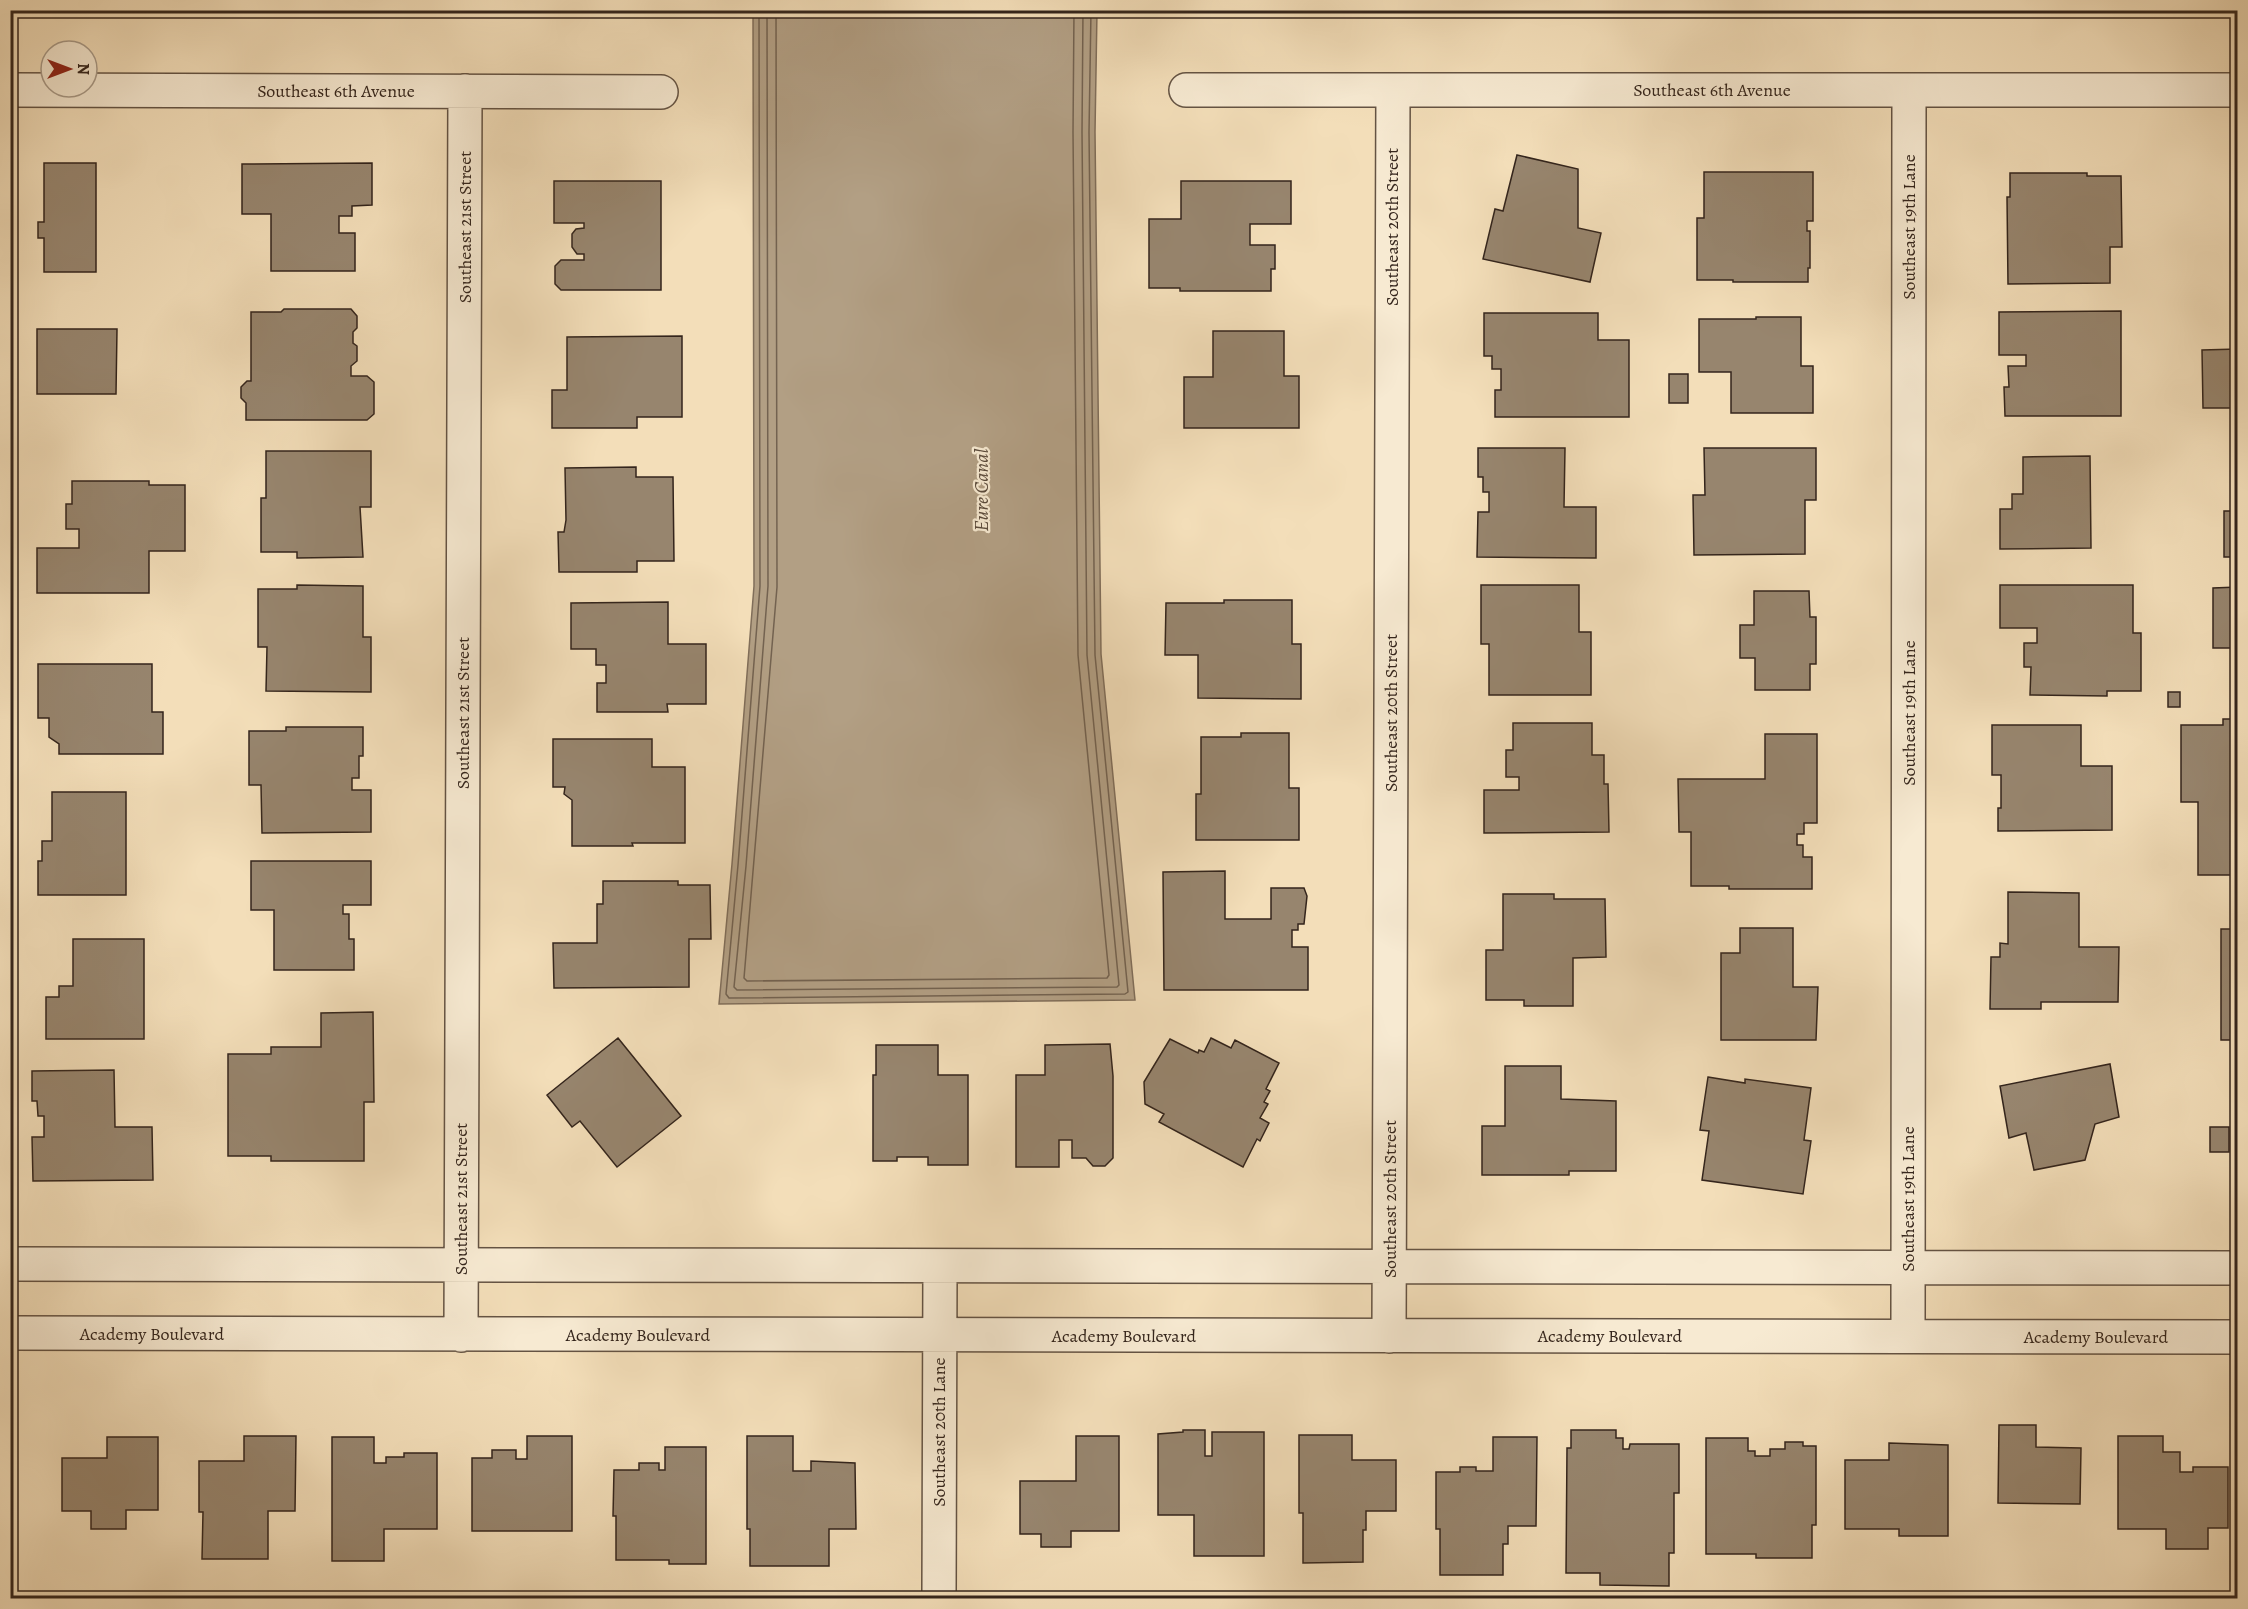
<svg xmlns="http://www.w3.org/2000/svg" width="2248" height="1609" font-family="Alegreya,serif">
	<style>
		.water { fill: #b29f84; stroke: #806e5a; stroke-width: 1.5 }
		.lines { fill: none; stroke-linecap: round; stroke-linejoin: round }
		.shore { stroke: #736250; stroke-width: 1.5 }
		.building { fill: #97856e; stroke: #34251c; stroke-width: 1.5 }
		.minor-casing { stroke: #645343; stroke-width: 36 }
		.minor { stroke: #f7ead2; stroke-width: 33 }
		.labels { text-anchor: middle; stroke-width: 4.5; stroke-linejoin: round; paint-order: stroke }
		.street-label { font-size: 18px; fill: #34251c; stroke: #f7ead2 }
		.water-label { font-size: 20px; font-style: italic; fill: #5a4a3b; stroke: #f7ead2 }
	</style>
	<rect width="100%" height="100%" fill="#f3deb9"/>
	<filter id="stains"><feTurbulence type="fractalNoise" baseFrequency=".00333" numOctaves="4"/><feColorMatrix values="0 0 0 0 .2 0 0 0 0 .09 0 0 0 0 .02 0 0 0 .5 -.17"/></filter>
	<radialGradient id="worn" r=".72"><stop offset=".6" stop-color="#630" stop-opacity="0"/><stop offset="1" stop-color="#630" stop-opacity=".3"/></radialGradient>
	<path class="water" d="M753 11H1097L1095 132 1101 654 1135 1000 719 1004 732 864 754 586Z"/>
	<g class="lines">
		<path class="shore" d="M759 10 760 586 738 865 726 994 729 998 1125 994 1128 992 1095 655 1089 132 1091 10
			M767 10 768 586 746 866 734 987 737 990 1117 987 1119 985 1087 655 1082 132 1083 10
			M776 10 777 587 744 978 747 981 1107 978 1109 975 1078 655 1073 132 1074 10"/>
	</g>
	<path class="building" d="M1517 155 1578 169V228L1601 233 1590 282 1483 259 1495 209 1503 211Z
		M44 163H96V272H44V238H38V222H44Z
		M372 163V205L352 206V216H339V233H355V271H271V214H242V164Z
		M1704 172H1813V221H1807V231H1810V268H1808V282H1733V280H1697V218H1704Z
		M2010 173H2087V176H2121L2122 247H2110V283L2008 284 2007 197H2010Z
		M554 181H661V290H561L555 284V266L561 260H584V254H577L572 247V234L576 229 584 228V223H554Z
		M1181 181H1291V224H1250V245H1275V269H1271V291H1180V288H1149V219H1181Z
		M284 309H351L357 316V328L353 332V343L357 346V361L351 366V376H367L374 382V414L367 420H246V403L241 398V387L247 381H251V312H281Z
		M2121 311V416H2005L2004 387H2009L2008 366H2026V355H1999V312Z
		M1484 313H1598V340H1629V417H1495V390H1501V369H1492V356H1484Z
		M1756 317H1801V366H1813V413H1731V372H1699V319H1756Z
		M37 329H117L116 394H37Z
		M1213 331H1284V376H1299V428H1184V377H1213Z
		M682 336V417H637V428H552V390H567V337Z
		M2238 349V408H2203L2202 350Z
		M1669 374H1688V403H1669Z
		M1478 448H1565L1564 507H1596V558L1477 557 1478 512H1489V492H1483V477H1478Z
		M1704 448H1816V500H1805V554L1694 555 1693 495H1705Z
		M266 451H371V507H360L363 557 297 558V552H261V498H266Z
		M2090 456 2091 548 2000 549V509H2012V494H2023V457Z
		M636 467V477H673L674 561H637V572H559L558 532H564L566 520 565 468Z
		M72 481H149V485H185V551H149V593H37V548H79V529H66V504H72Z
		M2224 511H2238V557H2224Z
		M297 585 363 586V637H371V692L266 691 267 647H258V589H297Z
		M1481 585H1579V632H1591V695H1489V644H1481Z
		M2000 585H2133V633H2141V691H2107V696L2030 695 2031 667H2024V643H2037V628H2000Z
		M2238 587V648H2213V588Z
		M1754 591H1809L1810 617H1816V664H1810V690H1755V658H1740V625H1754Z
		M1224 600H1292V644H1301V699L1198 698V655H1165L1166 603H1224Z
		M668 602V644H706V704H667L668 712H597V683H606V665H596V649H571V603Z
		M38 664H152V712H163V754H59V744L49 737V718H38Z
		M2168 692H2180V707H2168Z
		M2223 719H2238V875H2198V802H2181V725H2223Z
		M1513 723H1592V755H1604V784H1608L1609 832 1484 833V790H1519V777H1506V750H1513Z
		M1992 725H2081V766H2112V830L1998 831V808H2001V775H1992Z
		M286 727H363V756H359V778H352V790H371V832L262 833 261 785H249V731H286Z
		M1241 733H1289V788H1299V840H1196V794H1201V737H1241Z
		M1765 734H1817V823H1804V834H1797V845H1803V857H1812V889H1729V886H1691V832H1679L1678 779H1765Z
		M553 739H652V767H685V843H632L633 846H572V800L564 794 565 787H553Z
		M52 792H126V895H38V861H42V841H52Z
		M251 861H371V905H343V914H349V939H354V970H274V910H251Z
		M1225 871V919H1271V888H1304L1307 896 1304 924H1298V930H1292V947H1308V990H1164L1163 872Z
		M603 881H678V885H710L711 939H689V987L554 988 553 943H597V904H603Z
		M2008 892 2079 893V947H2119L2118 1002H2041V1009H1990L1991 957H2000V943L2008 944Z
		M1503 894H1554V899H1605L1606 957 1573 958V1006H1524V1000H1486V950H1503Z
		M1740 928H1793V987H1818L1816 1040H1721V953H1740Z
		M2221 929H2238V1040H2221Z
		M73 939H144V1039H46V997H59V986H73Z
		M373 1012 374 1102H364V1161H271V1156H228V1054H271V1047H321V1013Z
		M618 1038 681 1116 617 1167 580 1121 572 1127 547 1095Z
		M1211 1038 1231 1048 1235 1040 1279 1063 1266 1089 1270 1091 1264 1102 1268 1104 1260 1118 1269 1123 1260 1141 1257 1139 1243 1167 1159 1122 1164 1114 1145 1104 1144 1082 1170 1039 1198 1053 1199 1050 1204 1052Z
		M1110 1044 1113 1076V1158L1105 1166H1093L1086 1158H1072V1140H1059V1167H1016V1075H1045V1045Z
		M876 1045H938V1075H968V1165H928V1157H897V1161H873V1075H876Z
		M2110 1064 2119 1117 2095 1124 2085 1160 2034 1170 2026 1133 2009 1138 2000 1086Z
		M1505 1066H1561V1099L1616 1101V1171H1569V1175H1482V1126H1505Z
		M114 1070 115 1127H152L153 1180 33 1181 32 1137H44V1116H38L37 1101H32V1071Z
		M1708 1077 1745 1083V1079L1811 1088 1804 1140 1811 1141 1803 1194 1702 1180 1709 1131 1700 1130Z
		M2231 1103H2238V1155H2232Z
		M2210 1127H2229V1152H2210Z
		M1999 1425H2036V1447L2081 1448 2080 1504 1998 1503Z
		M1183 1430H1205V1456H1212V1432H1264V1556H1194V1515H1158V1434L1183 1432Z
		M1571 1430H1616V1438H1623V1449H1629L1630 1444H1679V1493H1674V1553H1669V1586L1600 1585V1573H1566L1567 1448H1571Z
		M1299 1435H1352V1460H1396V1511H1366V1530H1363V1562L1303 1563V1513H1299Z
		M244 1436H296L295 1511H268V1559H202L203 1512H199V1461H244Z
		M527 1436H572V1531H472V1458H492V1450H516V1459H527Z
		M747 1436H793V1471H811V1461L855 1463 856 1529H829V1566H750V1529H747Z
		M1076 1436H1119V1531H1071V1547H1041V1534H1020V1481H1076Z
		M2118 1436H2163V1452H2180V1472H2193V1467H2228V1528H2208V1549H2166V1529H2118Z
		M107 1437H158V1510H126V1529H91V1511H62V1458H107Z
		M332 1437H374V1463H386V1457H404V1453H437V1529H384V1561H332Z
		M1493 1437H1537L1536 1526H1508V1544H1503V1575H1440V1529H1436V1472H1460V1467H1476V1471H1493Z
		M1706 1438H1748V1451H1755V1456H1770V1449H1785V1442H1803V1446H1816V1525H1812V1558H1756V1554H1706Z
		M1889 1443 1948 1445V1536H1899V1529H1845V1460H1889Z
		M665 1447H706V1564H669V1560H616V1516H613L614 1470H639V1463H659V1470H665Z"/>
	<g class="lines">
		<defs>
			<path id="minor" d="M10 90 661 92
				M1186 90H2238
				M10 1264 2238 1268
				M10 1333 2238 1337
				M461 1335 465 91
				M1389 1336 1393 90
				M1908 1336 1909 90
				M939 1598 940 1266"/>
		</defs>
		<use href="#minor" class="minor-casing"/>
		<use href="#minor" class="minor"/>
	</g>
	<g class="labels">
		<g class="street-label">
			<text x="1712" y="96">Southeast 6th Avenue</text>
			<text x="336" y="97">Southeast 6th Avenue</text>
			<text transform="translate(465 227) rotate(-90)" y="6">Southeast 21st Street</text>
			<text transform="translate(1392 227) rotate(-90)" y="6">Southeast 20th Street</text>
			<text transform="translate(1909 227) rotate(-90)" y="6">Southeast 19th Lane</text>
			<text transform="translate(463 713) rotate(-90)" y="6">Southeast 21st Street</text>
			<text transform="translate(1391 713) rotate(-90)" y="6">Southeast 20th Street</text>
			<text transform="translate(1909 713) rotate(-90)" y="6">Southeast 19th Lane</text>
			<text transform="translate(461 1199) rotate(-90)" y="6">Southeast 21st Street</text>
			<text transform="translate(1390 1199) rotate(-90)" y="6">Southeast 20th Street</text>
			<text transform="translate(1908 1199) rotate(-90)" y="6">Southeast 19th Lane</text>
			<text x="152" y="1340">Academy Boulevard</text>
			<text x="638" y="1341">Academy Boulevard</text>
			<text x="1124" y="1342">Academy Boulevard</text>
			<text x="1610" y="1342">Academy Boulevard</text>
			<text x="2096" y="1343">Academy Boulevard</text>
			<text transform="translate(939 1432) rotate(-90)" y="6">Southeast 20th Lane</text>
		</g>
		<g class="water-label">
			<text transform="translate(981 490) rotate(-90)" y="7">Eure Canal</text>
		</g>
	</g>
	<rect width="2248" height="1609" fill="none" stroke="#f3deb9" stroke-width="36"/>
	<rect x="12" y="12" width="2224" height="1585" fill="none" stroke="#34251c" stroke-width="3"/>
	<rect x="18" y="18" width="2212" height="1573" fill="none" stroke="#34251c" stroke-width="1.5"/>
	<g transform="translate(69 69) rotate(90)"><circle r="28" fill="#f7ead2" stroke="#a99b89" stroke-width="1.5"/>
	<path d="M0-4.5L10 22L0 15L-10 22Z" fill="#8f2418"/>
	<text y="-9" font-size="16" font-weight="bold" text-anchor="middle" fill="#34251c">N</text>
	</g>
	<rect width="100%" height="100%" filter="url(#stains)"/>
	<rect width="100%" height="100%" fill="url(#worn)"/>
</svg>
